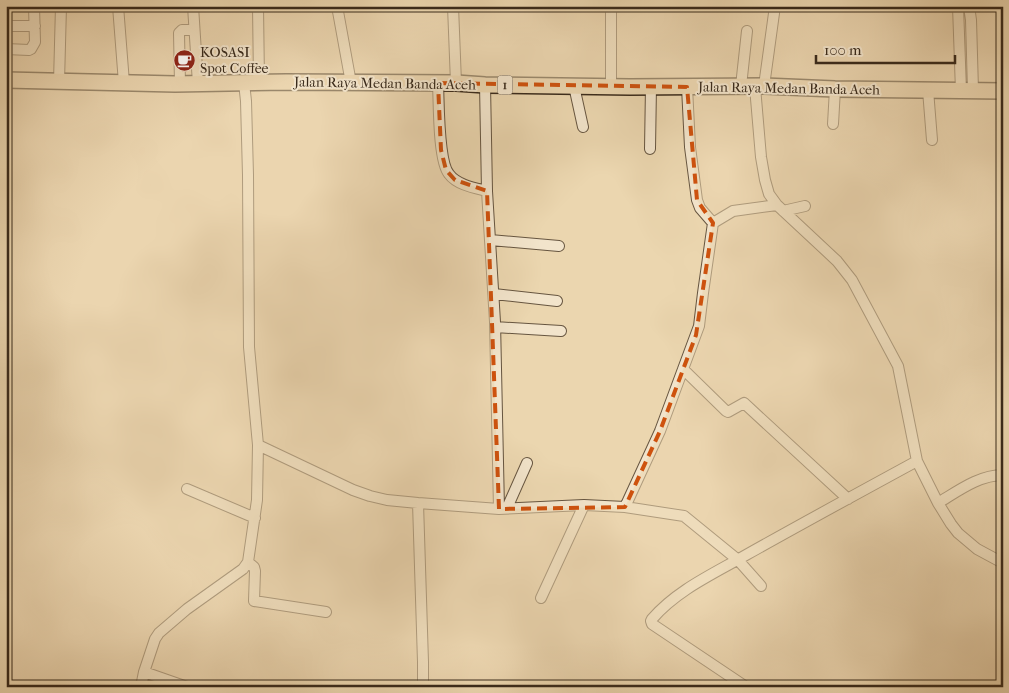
<svg xmlns="http://www.w3.org/2000/svg" width="1009" height="693" font-family="'IM FELL French Canon',serif">
	<style>
		.lines { fill: none; stroke-linecap: round; stroke-linejoin: round }
		.minor-casing { stroke: #665540; stroke-width: 12 }
		.highway-casing { stroke: #392a1b; stroke-width: 18 }
		.minor { stroke: #f2e4cb; stroke-width: 10 }
		.highway { stroke: #ebd6af; stroke-width: 15 }
		.marked { fill: none; stroke: #ce520e; stroke-width: 4; stroke-dasharray: 10 6; stroke-linejoin: round }
		.labels { text-anchor: middle; stroke-width: 4; stroke-linejoin: round; paint-order: stroke }
		.shield { fill: #f2e4cb; stroke: #706250; stroke-width: 1 }
		.shield-label { font-size: 12px; font-weight: bold; fill: #392a1b }
		.poi-label { font-size: 14px; fill: #392a1b; stroke: #f2e4cb; text-anchor: start }
		.street-label { font-size: 14px; fill: #392a1b; stroke: #f2e4cb }
	</style>
	<rect width="100%" height="100%" fill="#ebd6af"/>
	<filter id="stains"><feTurbulence type="fractalNoise" baseFrequency=".004" numOctaves="4"/><feColorMatrix values="0 0 0 0 .2 0 0 0 0 .09 0 0 0 0 .02 0 0 0 .5 -.17"/></filter>
	<radialGradient id="worn" r=".72"><stop offset=".6" stop-color="#630" stop-opacity="0"/><stop offset="1" stop-color="#630" stop-opacity=".3"/></radialGradient>
	<g class="lines">
		<defs>
			<path id="minor" d="M118 6 124 83
				M193 6 198 84
				M258 6 259 82
				M337 6 351 83
				M453 6 456 83
				M958 6 961 91
				M969 6 971 20 973 90
				M6 26H35
				M6 49 29 50 31 49 35 42 34 6
				M59 82 61 6
				M244 83 246 101 248 175 249 347 258 445 353 490 370 496 387 500 418 503 499 509 495 322 487 191 485 85
				M438 83C439 102 438 161 449 174 457 185 475 188 487 191
				M180 84 179 33 182 30H194
				M574 86 583 127
				M611 86V6
				M741 86 747 31
				M764 86 775 6
				M687 87 690 147 697 200 700 208 713 223
				M755 87 761 157 765 180 769 194 777 205 837 261 852 280 898 366 917 461 938 503 951 524 958 533 977 549 1003 563
				M928 90 932 140
				M833 124 835 89
				M650 149 651 86
				M783 211 805 206
				M490 240 559 246
				M494 294 557 301
				M495 327 561 331
				M683 369 726 411 728 412 744 403 848 499
				M187 489 255 518
				M418 503 423 662V687
				M938 503C958 491 979 475 1003 475
				M625 507 684 516 738 560 761 586
				M507 508 527 463
				M499 509 584 505 625 507 660 431 699 326 703 293 713 223 733 211 777 205
				M248 562 254 567 255 571 254 601 326 612
				M541 598 584 505
				M144 672 187 687
				M141 687 144 672 155 639 159 633 187 609 243 569 248 562 257 500 258 445
				M746 687 652 624 651 621 652 619C677 590 713 574 746 555 803 523 860 492 917 461"/>
			<path id="highway" d="M6 80 175 84 286 82 456 83 485 85 630 87 764 86 835 89 1003 91"/>
		</defs>
		<use href="#minor" class="minor-casing"/>
		<use href="#highway" class="highway-casing"/>
		<use href="#minor" class="minor"/>
		<use href="#highway" class="highway"/>
	</g>
	<path d="M0 0H1009V693H0ZM438 83 687 87 697 200 713 223 696 335 660 431 625 507 499 509 487 191 455 180 446 170 441 150Z" fill="#ebd6af" fill-opacity=".55" fill-rule="evenodd"/>
	<path class="marked" d="M438 83 687 87 697 200 713 223 696 335 660 431 625 507 499 509 487 191 455 180 446 170 441 150Z"/>
	<defs>
		<symbol id="cafe-disc" viewBox="-11 -11 22 22"><circle r="9.5" fill="#8f2418" stroke="#f2e4cb"/><path d="M-5.5-4.5H6V0H3Q3 3.5 0 3.5H-2.5Q-5.5 3.5-5.5 0ZM3-3.2v2h1.7v-2ZM-6 4.5H4V6H-6Z" fill="#fff"/></symbol>
	</defs>
	<g fill-rule="evenodd">
		<use href="#cafe-disc" x="172" y="48" width="25" height="25"/>
	</g>
	<g class="labels">
		<rect class="shield" x="497.5" y="75.5" width="15" height="19" rx="4"/>
		<g class="shield-label">
			<text x="505" y="89">1</text>
		</g>
		<g class="poi-label">
			<text x="200" y="57">KOSASI<tspan x="200" dy="16">Spot Coffee</tspan></text>
		</g>
		<g class="street-label">
			<text transform="translate(385 83) rotate(1)" y="5">Jalan Raya Medan Banda Aceh</text>
			<text transform="translate(789 88) rotate(1)" y="5">Jalan Raya Medan Banda Aceh</text>
		</g>
	</g>
	<rect width="1009" height="693" fill="none" stroke="#ebd6af" stroke-width="25"/>
	<rect x="8" y="8" width="994" height="678" fill="none" stroke="#392a1b" stroke-width="2.5"/>
	<rect x="12" y="12" width="984" height="668" fill="none" stroke="#392a1b"/>
	<path d="M816 55v8h139v-8" fill="none" stroke="#392a1b" stroke-width="2.5"/>
	<text x="824" y="55" font-size="15" fill="#392a1b" stroke="#f2e4cb" stroke-width="4" paint-order="stroke">100 m</text>
	<rect width="100%" height="100%" filter="url(#stains)"/>
	<rect width="100%" height="100%" fill="url(#worn)"/>
</svg>
